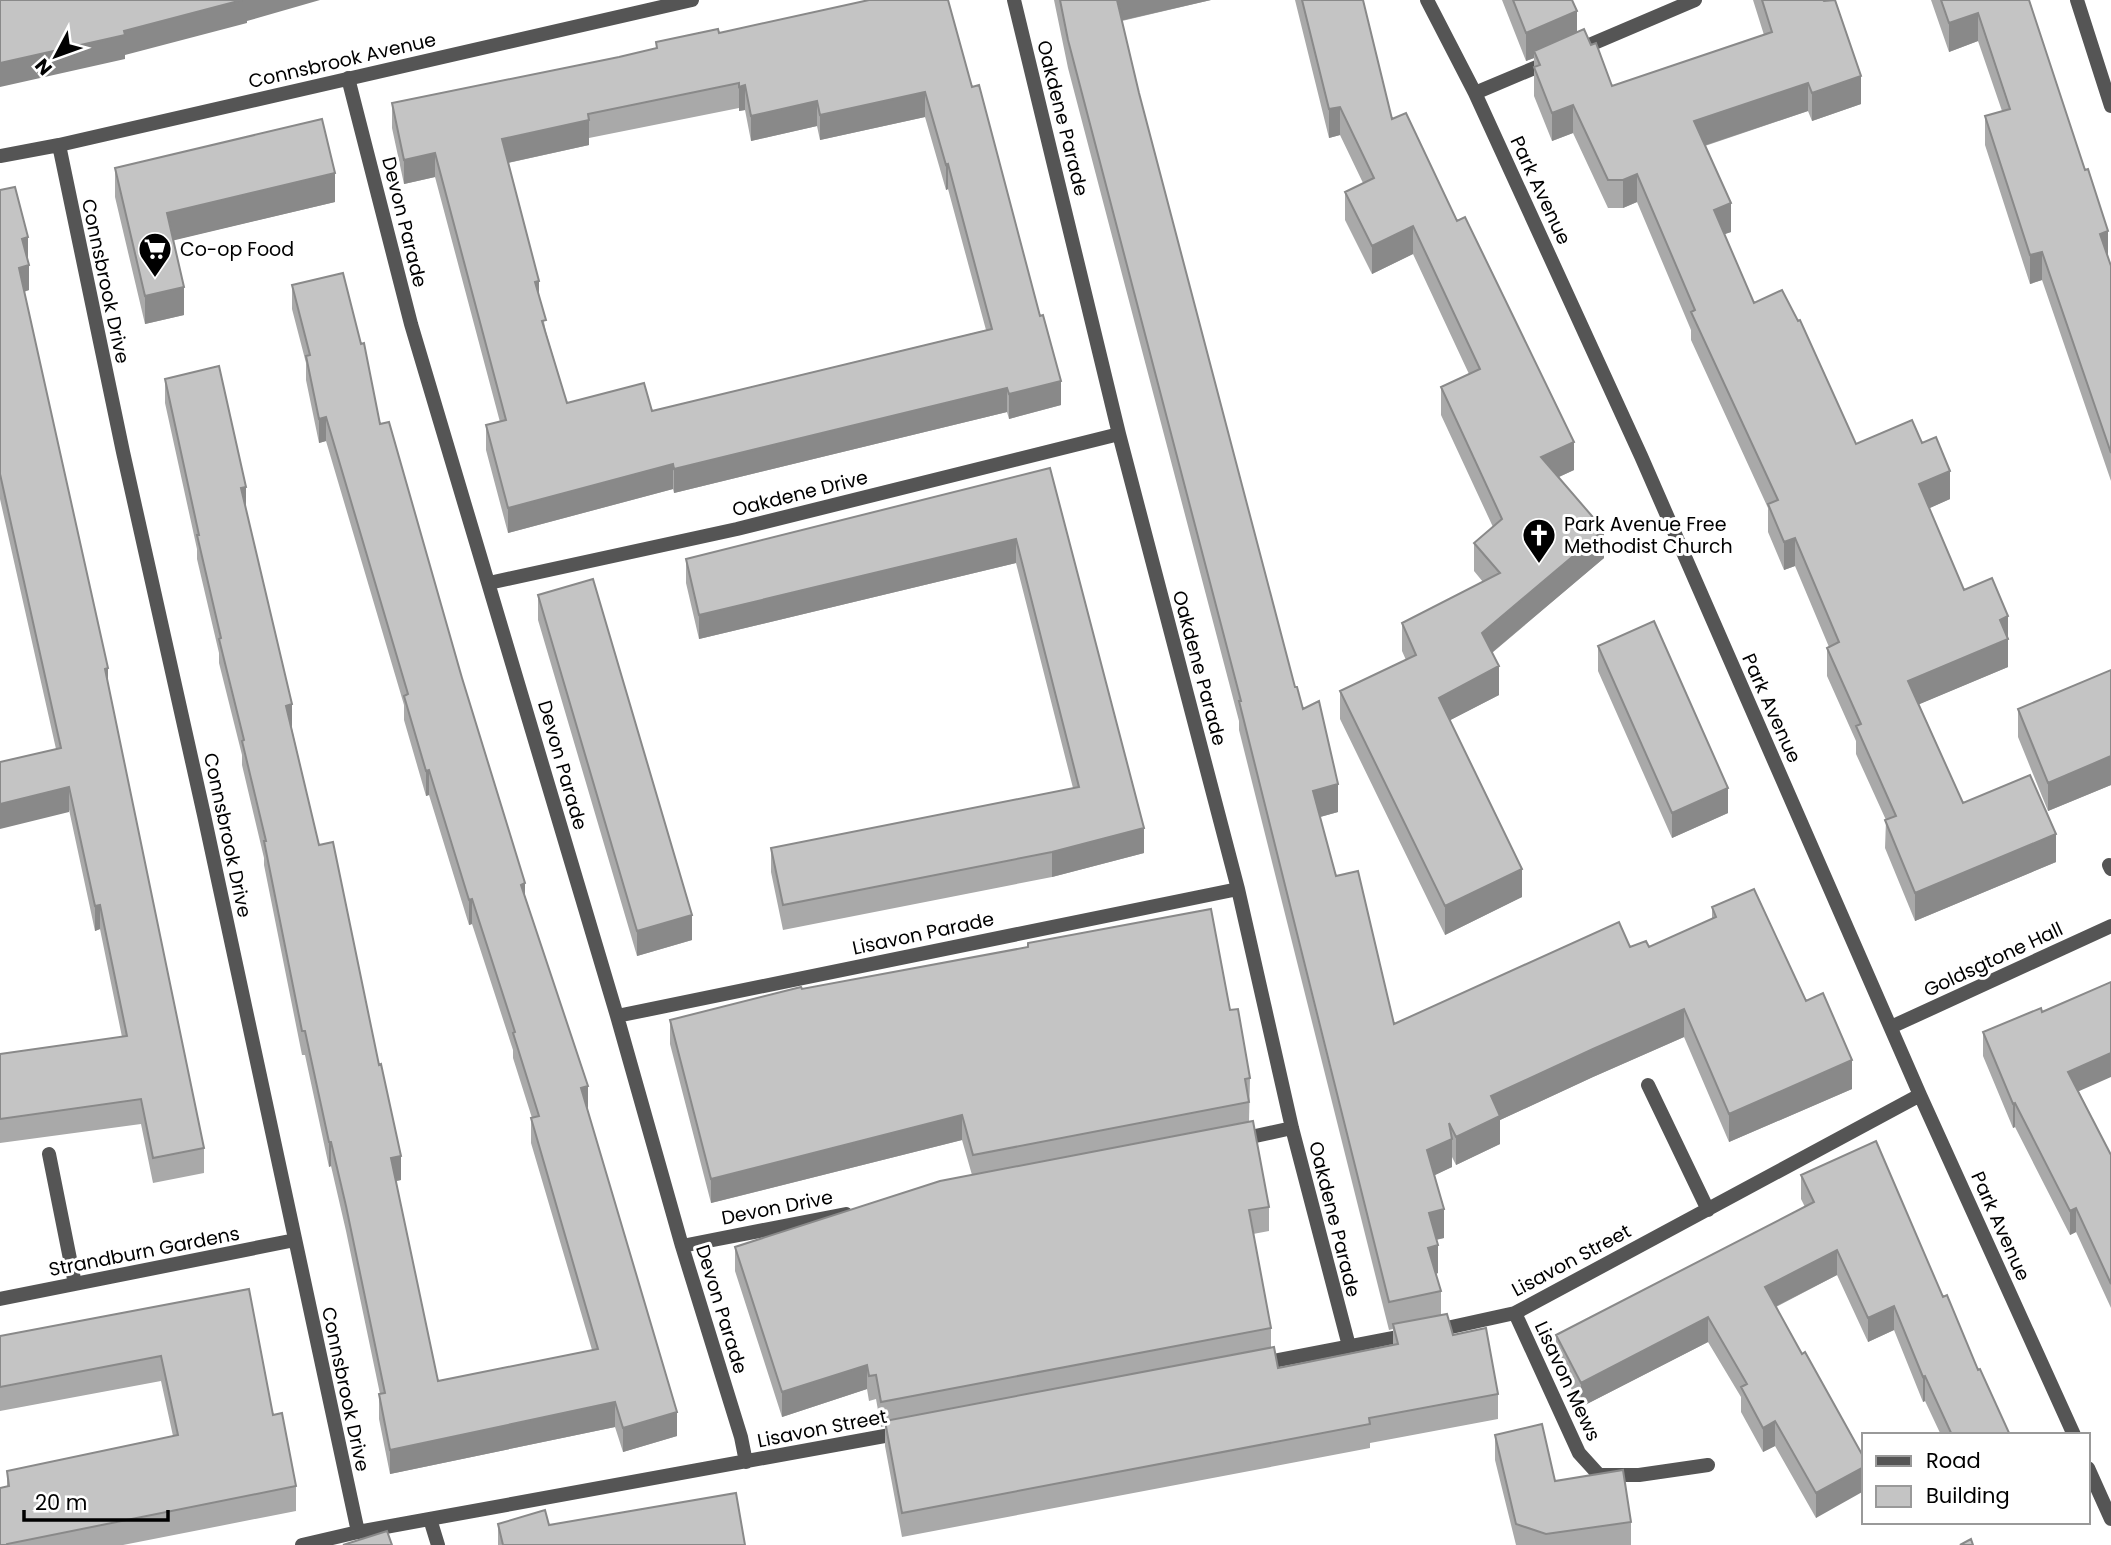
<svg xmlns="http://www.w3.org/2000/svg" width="2111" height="1545" font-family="Poppins,sans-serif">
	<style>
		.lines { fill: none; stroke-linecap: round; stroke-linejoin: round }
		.street { stroke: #555; stroke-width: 14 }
		.wall { fill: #a9a9a9; fill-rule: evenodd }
		.shaded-wall { fill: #898989 }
		.building { fill: #c4c4c4; stroke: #898989; stroke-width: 2; fill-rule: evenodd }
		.labels { text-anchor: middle; stroke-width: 6; stroke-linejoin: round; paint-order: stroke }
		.street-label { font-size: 19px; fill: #000; stroke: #fff }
		.poi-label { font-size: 19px; fill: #000; stroke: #fff; text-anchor: start }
	</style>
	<rect width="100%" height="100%" fill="#fff"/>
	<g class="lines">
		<path class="street" d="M1014 0 1119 434 1238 889 1292 1128 1349 1346
			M1427 0 1475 93 1641 456 1920 1095 2074 1435
			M2077 0 2111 106
			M1573 52 1695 0
			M348 78 411 324 617 1016 682 1246 741 1437 746 1462
			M1475 93 1551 61
			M59 145 123 452 204 815 358 1532
			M0 156 59 145 692 0
			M489 583 737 529 1119 434
			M2109 865 2111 869
			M617 1016 1238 889
			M1891 1027 2111 926
			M1648 1085 1708 1210
			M1237 1140 1292 1128
			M49 1154 75 1284
			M682 1246 846 1214
			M0 1299 295 1240
			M1515 1313 1579 1453 1599 1475H1639L1708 1465
			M1433 1331 1515 1313 1920 1095
			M1257 1364 1409 1335
			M2088 1468 2111 1519
			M430 1519 438 1545
			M302 1545 358 1532 901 1433"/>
	</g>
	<path class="wall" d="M948 0 1061 405 1009 419 1007 412 674 493 673 489 508 533 486 450V425L500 422 435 177 404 184 392 128V103L619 57 656 49V42ZM739 108V111L745 110 751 141 817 126 820 140 925 117 946 190 948 189 986 330 652 411 567 403 546 332 539 296 508 163 589 145V138Z
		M1054 0H1211L1122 21 1139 93 1295 687 1338 812 1320 817 1336 876 1394 1024 1630 947H1649L1712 919V907L1806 1001 1852 1089 1729 1142 1684 1037 1593 1077 1500 1120V1144L1456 1165 1452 1157V1167L1434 1175 1444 1238 1436 1240 1438 1273 1436 1274 1441 1291V1315L1453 1335 1498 1394V1419L1370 1443V1448L902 1537 885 1446V1426L881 1427 876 1399 869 1401 867 1389 782 1417 735 1271V1247L972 1175 962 1140 711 1203 670 1044V1020L802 989 1028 947V943L1230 1010 1250 1078 1249 1122 1269 1207V1231L1253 1234 1271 1328V1348L1278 1368 1393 1344V1329L1389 1330 1239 730V721L1068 68Z
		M1295 0H1363L1392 119 1574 470 1559 477 1604 558 1492 653 1499 695 1450 720 1522 897 1445 935 1340 719V691L1406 660 1402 651V623L1483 582 1474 571V543L1493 527 1441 415V387L1469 374 1413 254 1372 274 1345 220V192L1363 183 1340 135 1329 138Z
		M1502 0H1572L1577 32 1591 45 1612 86 1764 35 1753 0H1823L1861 104 1812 121 1808 111 1705 146 1731 232 1724 234 1754 303 1856 444 1922 443 1950 499 1929 508 1964 590 2008 616V667L1919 704 1963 803 2056 862 1915 921 1885 848 1886 820 1856 754V741L1827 676V648L1829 647 1795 566 1784 570 1768 532V508L1691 340V330L1637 202 1623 208H1608L1573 133 1552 141 1534 96V58L1526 61Z
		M1931 0H2029L2111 266V481L2042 280 2030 284 1985 145V116L2002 111 1978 41 1949 52Z
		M115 168 335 202 173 240 184 315 145 324 115 197Z
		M0 190 28 262 29 290 24 292 108 684 204 1148V1173L153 1183 141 1124 0 1143V1054L122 1037 100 929 95 931 56 749 0 499Z
		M292 285 380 424 525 896 587 1111 677 1436 623 1452 615 1427 390 1474 379 1419V1394H380L346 1231 331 1166 329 1167 305 1055H302L264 865V858L242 765V755L219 663V653L197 559V549L165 403V379L246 509 292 729 319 845 401 1180 396 1181 438 1381 592 1350 531 1143V1118H532L513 1058V1050L472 924 469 925 429 795 426 796 404 720V705L326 441 319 443 306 380V363L292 309Z
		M1050 468 1144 853 1052 877 783 930 771 872V848L1073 788 1016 563 699 639 686 583V559Z
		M538 595 692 940 637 956 538 620Z
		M1598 646 1728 813 1672 838 1598 671Z
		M2111 670V785L2048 811 2018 737V709Z
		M1983 1032 2079 1092 2111 1155V1308L2076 1232 2070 1235 2015 1127 2013 1128 1983 1056Z
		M1801 1175 1943 1297 2010 1435H1941L1925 1401 1923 1402 1894 1330 1868 1342 1837 1275 1776 1307 1802 1354 1864 1458 1816 1518 1775 1446 1763 1452 1741 1412V1397L1708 1342 1581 1407 1556 1360V1335L1805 1207 1801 1199Z
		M249 1289 273 1415 296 1486V1511L123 1545H0L7 1486V1471L173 1436 161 1381 0 1411V1336Z
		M1495 1435 1555 1481 1631 1522V1545H1516L1495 1460Z
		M498 1524 549 1525 745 1545H498Z"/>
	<path class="shaded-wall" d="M242 0H320L247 21V23L125 55V59L0 87V63Z
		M1115 0H1211L1115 22Z
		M1577 11V40L1534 51V58L1526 61V33Z
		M1978 13V41L1949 52V23Z
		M1861 76V104L1812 121V93Z
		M1808 83V111L1694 149V121Z
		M745 85V110L739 111V87Z
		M925 92V117L820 140V115Z
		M817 101V126L751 141V116Z
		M1573 105V133L1552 141V113Z
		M1340 107V135L1329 138V109Z
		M589 120V145L502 164V139Z
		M435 153V177L404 184V160Z
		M948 164V189L946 190V165Z
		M335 173V202L167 242V213Z
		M1637 174V202L1623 208V180Z
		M1731 203V232L1714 238V210Z
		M1413 226V254L1372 274V246Z
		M2108 231V260L2100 234Z
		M28 237V262L22 239Z
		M2042 252V280L2030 284V255Z
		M29 265V290L19 293V268Z
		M539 281V305L535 282Z
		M184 287V315L145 324V296Z
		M1061 381V405L1009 419V394Z
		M1007 388V412L674 493V469Z
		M326 417V441L319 443V419Z
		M1574 442V470L1541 485V457Z
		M673 464V489L508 533V508Z
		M1950 471V499L1919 513V484Z
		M246 487V511L241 488Z
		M1604 530V558L1482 661V633Z
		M1795 538V566L1784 570V542Z
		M1016 539V563L699 639V615Z
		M2008 616V667L1908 709V681L2000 620Z
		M1499 666V695L1439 726V698Z
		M108 668V692L105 669Z
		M292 704V729L286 706Z
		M2111 756V785L2048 811V783Z
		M429 770V795L426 796V771Z
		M1338 784V812L1313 819V791Z
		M69 787V812L0 829V804Z
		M1728 788V813L1672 838V813Z
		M1144 828V853L1052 877V852Z
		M2056 834V862L1915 921V893Z
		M1522 869V897L1445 935V906Z
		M525 883V908L521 885Z
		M472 899V924L469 925V900Z
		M100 905V929L95 931V906Z
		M692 915V940L637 956V931Z
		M1684 1009V1037L1593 1077 1500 1120V1144L1456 1165V1137L1491 1096 1593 1049Z
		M2111 1053V1077L2068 1096V1072Z
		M1852 1060V1089L1729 1142V1114Z
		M588 1086V1110L581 1088Z
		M2015 1103V1127L2013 1128V1104Z
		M962 1115V1140L711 1203V1179Z
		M1452 1139V1167L1427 1179V1150Z
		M329 1142H331V1166L329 1167Z
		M401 1156V1180L391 1182V1158Z
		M2076 1208V1232L2070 1235V1211Z
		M1444 1209V1238L1429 1241V1213Z
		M1438 1245V1273L1428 1276V1248Z
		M1837 1250V1275L1765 1312V1287Z
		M1894 1306V1330L1868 1342V1318Z
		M1708 1317V1342L1581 1407V1383Z
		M867 1365V1389L782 1417V1392Z
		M1925 1376V1401L1923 1402V1377Z
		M615 1402V1427L390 1474V1450Z
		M677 1412V1436L623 1452V1428Z
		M1775 1421V1446L1763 1452V1428Z
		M1864 1467V1491L1816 1518V1493Z"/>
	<path class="building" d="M0 0H242L124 31 125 35 0 63Z
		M869 0H948L972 87 979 85 1040 316 1043 315 1061 381 1009 394 1007 388 674 469 673 464 508 508 486 425 506 420 435 153 404 160 392 103 619 57 657 48 656 42 718 29 719 33ZM739 83V87L745 85 751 116 817 101 820 115 925 92 946 165 948 164 992 329 652 411 644 383 567 403 542 321 546 320 535 282 539 281 502 139 589 120 588 114Z
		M1060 0H1117L1139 93 1295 687H1297L1303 709 1319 701 1338 784 1313 791 1336 876 1358 871 1394 1024 1619 922 1630 947 1646 941 1649 947 1716 917 1712 907 1754 889 1806 1001 1823 993 1852 1060 1729 1114 1684 1009 1593 1049 1491 1096 1500 1116 1456 1137 1449 1123 1452 1139 1427 1150 1444 1209 1429 1213 1438 1245 1428 1248 1441 1291 1389 1302 1239 701H1241L1068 40Z
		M1302 0H1363L1392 119 1406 113 1457 221 1465 217 1574 442 1541 457 1604 530 1482 633 1499 666 1439 698 1522 869 1445 906 1340 691 1416 655 1402 623 1500 573 1474 543 1502 519 1441 387 1480 369 1413 226 1372 246 1345 192 1374 178 1340 107 1329 109Z
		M1513 0H1572L1577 11 1526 33Z
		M1762 0H1823L1824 1 1835 0 1861 76 1812 93 1808 83 1694 121 1731 203 1714 210 1754 303 1782 290 1798 321 1800 320 1856 444 1912 420 1922 443 1936 437 1950 471 1919 484 1964 590 1992 578 2008 616 2000 620 2008 639 1908 681 1963 803 2030 775 2056 834 1915 893 1885 820 1896 816 1856 726 1861 724 1827 648 1839 642 1795 538 1784 542 1768 504 1778 500 1691 312 1695 310 1637 174 1623 180H1608L1573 105 1552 113 1534 67 1540 65 1534 51 1584 29 1591 45 1596 43 1612 86 1772 32Z
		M1941 0H2029L2085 170 2088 169 2108 231 2100 234 2111 266V453L2042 252 2030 255 1985 116 2010 109 1978 13 1949 23Z
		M322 119 335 173 167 213 184 287 145 296 115 168Z
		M15 187 28 237 22 239 29 265 19 268 108 668 105 669 204 1148 153 1158 141 1099 0 1119V1054L127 1036 100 905 95 906 69 787 0 804V762L61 748 0 474V190Z
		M343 273 361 344 364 343 380 424 389 422 462 678 525 883 521 885 588 1086 581 1088 677 1412 623 1428 615 1402 390 1450 379 1394 385 1393 346 1206 331 1142H329L305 1031H302L264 841H266L242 741 244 740 219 639 221 638 197 535H199L165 379 219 366 246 487 241 488 292 704 286 706 319 845 333 842 379 1065 381 1064 401 1156 391 1158 438 1381 598 1349 531 1118 539 1116 513 1033 515 1032 472 899 469 900 429 770 426 771 404 696 408 694 326 417 319 419 306 356 310 355 292 285Z
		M1050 468 1144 828 1052 852 783 905 771 848 1079 787 1016 539 699 615 686 559Z
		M593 579 692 915 637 931 538 595Z
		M1654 621 1728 788 1672 813 1598 646Z
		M2111 670V756L2048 783 2018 709Z
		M1211 909 1230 1010 1238 1009 1250 1078 1245 1079 1249 1102 973 1155 962 1115 711 1179 670 1020 801 987 802 989 1028 947V943Z
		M2111 982V1053L2068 1072 2111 1155V1284L2076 1208 2070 1211 2015 1103 2013 1104 1983 1032 2041 1008 2042 1012Z
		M1253 1121 1269 1207 1249 1210 1271 1328 881 1402 876 1375 869 1376 867 1365 782 1392 735 1247 940 1181Z
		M1876 1141 1943 1297 1947 1295 1978 1370 1980 1369 2010 1435H1952L1925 1376 1923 1377 1894 1306 1868 1318 1837 1250 1765 1287 1802 1354 1805 1352 1864 1458V1467L1816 1493 1775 1421 1763 1428 1741 1387 1747 1384 1708 1317 1581 1383 1556 1335 1814 1202 1801 1175Z
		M249 1289 273 1415 282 1413 296 1486 7 1544V1545H0V1488L9 1486 7 1471 178 1435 161 1356 0 1387V1336Z
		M1447 1314 1453 1335 1486 1328 1498 1394 1369 1418 1370 1424 902 1513 885 1421 1274 1347 1278 1368 1398 1344 1393 1324Z
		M1542 1424 1555 1481 1623 1470 1631 1522 1546 1534 1516 1524 1495 1435Z
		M736 1493 745 1545H503L498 1524 545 1510 549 1525Z
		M387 1531 392 1545H343Z
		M1971 1539 1973 1545H1960Z"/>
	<defs>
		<symbol id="supermarket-pin" viewBox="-11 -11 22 30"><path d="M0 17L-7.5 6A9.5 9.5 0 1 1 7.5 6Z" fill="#000" stroke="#fff"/><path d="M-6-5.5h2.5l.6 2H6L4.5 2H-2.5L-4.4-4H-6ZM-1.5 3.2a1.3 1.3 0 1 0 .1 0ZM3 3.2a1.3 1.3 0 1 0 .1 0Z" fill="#fff"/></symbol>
		<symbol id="church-pin" viewBox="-11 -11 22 30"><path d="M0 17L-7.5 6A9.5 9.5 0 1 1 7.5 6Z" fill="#000" stroke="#fff"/><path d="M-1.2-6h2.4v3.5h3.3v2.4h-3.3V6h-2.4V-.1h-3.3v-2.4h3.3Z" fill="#fff"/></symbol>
	</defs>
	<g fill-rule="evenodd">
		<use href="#supermarket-pin" x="136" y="230" width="38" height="52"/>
		<use href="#church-pin" x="1520" y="516" width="38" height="52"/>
	</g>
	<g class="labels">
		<g class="street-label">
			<text transform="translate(342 60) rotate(-13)" y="7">Connsbrook Avenue</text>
			<text transform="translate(1063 118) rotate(76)" y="7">Oakdene Parade</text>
			<text transform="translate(1541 190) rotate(65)" y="7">Park Avenue</text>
			<text transform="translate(405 222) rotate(76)" y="7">Devon Parade</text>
			<text transform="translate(106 281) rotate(78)" y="7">Connsbrook Drive</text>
			<text transform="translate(800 493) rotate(-14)" y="7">Oakdene Drive</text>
			<text transform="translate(1200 668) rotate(75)" y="7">Oakdene Parade</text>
			<text transform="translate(1772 708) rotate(66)" y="7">Park Avenue</text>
			<text transform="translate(563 765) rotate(74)" y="7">Devon Parade</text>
			<text transform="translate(228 835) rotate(78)" y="7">Connsbrook Drive</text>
			<text transform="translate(923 933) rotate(-12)" y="7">Lisavon Parade</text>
			<text transform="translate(1993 959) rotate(-25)" y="7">Goldsgtone Hall</text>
			<text transform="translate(777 1207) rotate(-11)" y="7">Devon Drive</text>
			<text transform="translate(1335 1219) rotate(76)" y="7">Oakdene Parade</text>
			<text transform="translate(2001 1226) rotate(66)" y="7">Park Avenue</text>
			<text transform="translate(144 1251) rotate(-11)" y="7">Strandburn Gardens</text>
			<text transform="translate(1571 1260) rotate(-28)" y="7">Lisavon Street</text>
			<text transform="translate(722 1309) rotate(73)" y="7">Devon Parade</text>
			<text transform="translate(1568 1381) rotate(65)" y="7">Lisavon Mews</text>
			<text transform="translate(346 1389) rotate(78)" y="7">Connsbrook Drive</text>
			<text transform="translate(822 1428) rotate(-11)" y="7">Lisavon Street</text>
		</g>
		<g class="poi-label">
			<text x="180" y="256">Co-op Food</text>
			<text x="1564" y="531">Park Avenue Free<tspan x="1564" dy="22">Methodist Church</tspan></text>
		</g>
	</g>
	<rect x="1862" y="1433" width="228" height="91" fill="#ffffff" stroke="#999999" stroke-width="2"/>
	<rect x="1876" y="1456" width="35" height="10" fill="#555555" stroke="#999999" stroke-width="2"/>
	<text x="1926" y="1468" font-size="21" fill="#000000">Road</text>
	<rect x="1876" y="1486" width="35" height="21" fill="#c4c4c4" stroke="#999999" stroke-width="2"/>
	<text x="1926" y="1503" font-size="21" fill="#000000">Building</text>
	<g transform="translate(56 56) rotate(229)" stroke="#ffffff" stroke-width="5" paint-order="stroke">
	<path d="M0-5L12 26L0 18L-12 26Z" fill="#000000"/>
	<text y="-10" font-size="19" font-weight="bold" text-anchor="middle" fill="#000000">N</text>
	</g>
	<path d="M24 1510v10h144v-10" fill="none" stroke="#000000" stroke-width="3.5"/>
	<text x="35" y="1510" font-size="21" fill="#000000" stroke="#ffffff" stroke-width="5" paint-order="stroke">20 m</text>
</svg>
